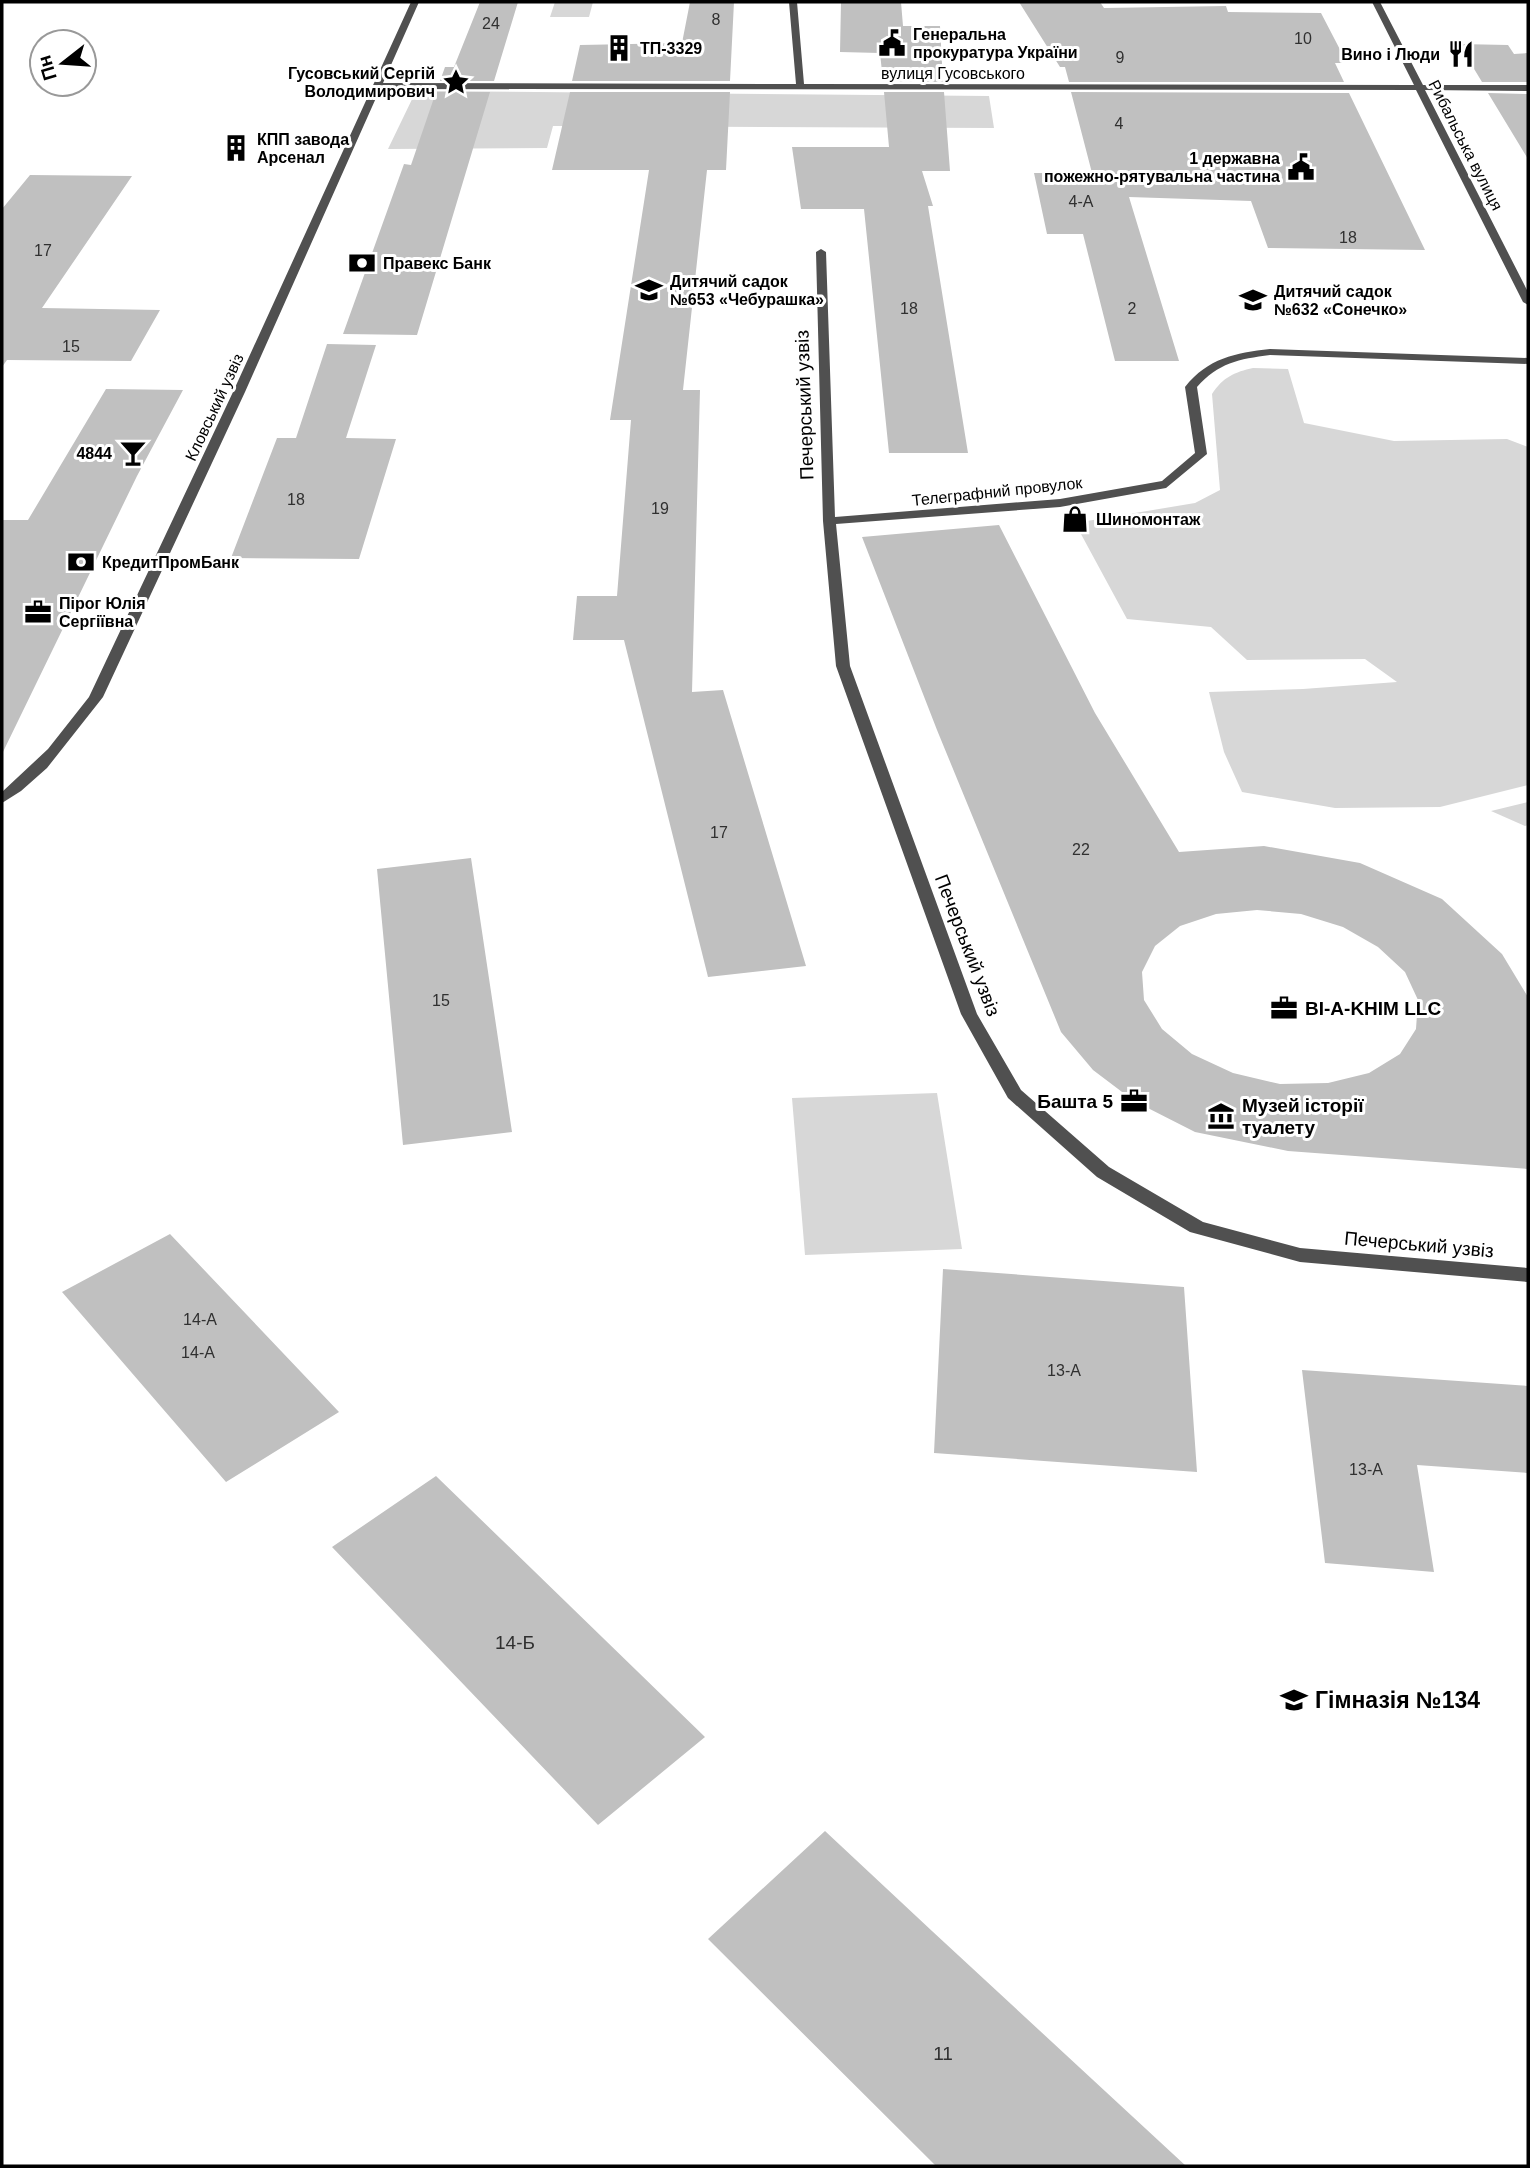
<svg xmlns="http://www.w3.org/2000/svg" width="1530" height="2168" font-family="Arial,sans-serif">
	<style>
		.green { fill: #d7d7d7 }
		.building { fill: #c0c0c0; fill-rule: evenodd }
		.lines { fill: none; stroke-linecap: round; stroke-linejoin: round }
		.minor { fill: #505050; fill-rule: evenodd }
		.labels { text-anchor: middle; stroke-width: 6; stroke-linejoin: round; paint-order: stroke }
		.number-label { font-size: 16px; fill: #303030 }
		.far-poi-label { font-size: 16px; font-weight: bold; fill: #000; stroke: #fff; text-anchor: start }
		.far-street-label { font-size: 16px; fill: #000; stroke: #fff }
		.street-label { font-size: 19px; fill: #000; stroke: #fff }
		.poi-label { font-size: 19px; font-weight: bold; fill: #000; stroke: #fff; text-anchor: start }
		.near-number-label { font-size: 19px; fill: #303030 }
		.near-poi-label { font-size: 23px; font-weight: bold; fill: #000; stroke: #fff; text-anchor: start }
	</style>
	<rect width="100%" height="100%" fill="#fff"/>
	<path class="green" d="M555 2H593L589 17H550Z
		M416 91 989 96 994 128 553 126 547 148 388 149Z
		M1253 368 1288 369 1304 423 1394 441 1507 439 1528 447V785L1440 807 1335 808 1242 792 1224 752 1209 692 1303 689 1397 682 1365 659 1247 660 1211 627 1127 619 1075 523 1195 503 1220 490 1212 394C1223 377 1235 372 1253 368Z
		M1528 802V825L1525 826 1491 811Z
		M937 1093 962 1249 805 1255 792 1098Z"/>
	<path class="building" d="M480 2H518L494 81H440L445 67H454Z
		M690 2H734L730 81H572L580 45 682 43Z
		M841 2H901L903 26H940L943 82 883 81 880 53 840 52Z
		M1019 2H1100L1104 8 1226 6 1228 12 1321 13 1347 63H1335L1344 82H1069L1065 67H1060Z
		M1459 44 1508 45 1514 54 1528 53V82H1482Z
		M436 92H490L417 335 343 334 404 164 411 165Z
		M570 92H730L726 170H707L683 390H700L692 692 723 690 806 966 708 977 624 640H573L577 596H617L631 420H610L649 170H552Z
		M884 92H944L950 171H922L933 206H928L968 453H889L864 209H801L792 147H889Z
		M1071 92 1349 93 1425 250 1268 248 1251 201 1129 197 1179 361H1115L1083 234H1047L1034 173H1092Z
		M1488 93 1528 94V159Z
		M30 175 132 176 42 308 160 310 131 361 7 360 2 367V209Z
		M327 344 376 345 346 438 396 439 359 559 231 558 277 438H296Z
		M106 389 183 390 137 476 2 754V520H28Z
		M999 525 1095 713 1179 852 1264 846 1360 863 1442 899 1502 954 1528 997V1169L1288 1151 1195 1132 1134 1101 1093 1070 1061 1032 937 730 862 537ZM1257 910 1301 914 1343 927 1378 947 1405 972 1418 1000 1416 1029 1400 1054 1369 1073 1328 1083 1280 1084 1233 1073 1192 1054 1162 1029 1144 1000 1142 972 1155 946 1180 926 1216 914Z
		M471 858 512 1132 403 1145 377 869Z
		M170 1234 339 1412 226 1482 62 1292Z
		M943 1269 1184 1287 1197 1472 934 1453Z
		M1302 1370 1528 1386V1473L1417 1465 1434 1572 1325 1563Z
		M436 1476 705 1737 598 1825 332 1547Z
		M825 1831 932 1931 1186 2166H936L708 1939Z"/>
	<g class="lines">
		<path class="minor" d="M411 2H419L383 83 796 84 789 2H797L804 84 1414 85 1372 2H1380L1423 85H1528V91L1425 90 1528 292V305L1523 302 1416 90 380 89 245 392 103 697 47 768 21 791 2 803V792L48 749 89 697 233 392Z
			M821 249 826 252 835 517 1060 499 1162 481 1195 453 1185 387C1208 358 1235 353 1270 349L1528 358V364L1270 355C1239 359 1218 363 1197 387L1207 454 1166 488 1060 507 836 524 850 666 977 1014 1021 1090 1109 1167 1203 1222 1300 1248 1528 1268V1282L1300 1262 1190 1232 1097 1177 1008 1098 961 1014 836 666 823 521 816 252Z"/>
	</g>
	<defs>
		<symbol id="civic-bare" viewBox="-9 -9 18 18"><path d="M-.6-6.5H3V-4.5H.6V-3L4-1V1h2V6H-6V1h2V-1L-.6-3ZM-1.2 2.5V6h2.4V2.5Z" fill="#000" stroke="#fff" stroke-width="2.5" paint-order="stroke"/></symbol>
		<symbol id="building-bare" viewBox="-9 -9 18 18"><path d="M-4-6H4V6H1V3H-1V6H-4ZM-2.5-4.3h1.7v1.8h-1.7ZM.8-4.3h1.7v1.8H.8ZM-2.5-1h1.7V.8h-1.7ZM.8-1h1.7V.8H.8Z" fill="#000" stroke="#fff" stroke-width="2.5" paint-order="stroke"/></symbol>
		<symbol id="restaurant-bare" viewBox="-9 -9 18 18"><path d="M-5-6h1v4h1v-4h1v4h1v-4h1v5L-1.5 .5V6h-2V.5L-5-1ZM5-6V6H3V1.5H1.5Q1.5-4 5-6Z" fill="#000" stroke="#fff" stroke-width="2.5" paint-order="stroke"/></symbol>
		<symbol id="sight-bare" viewBox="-9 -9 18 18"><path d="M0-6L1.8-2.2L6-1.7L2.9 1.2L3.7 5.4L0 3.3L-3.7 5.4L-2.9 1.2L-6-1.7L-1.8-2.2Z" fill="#000" stroke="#fff" stroke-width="2.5" paint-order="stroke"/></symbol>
		<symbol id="bank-bare" viewBox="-9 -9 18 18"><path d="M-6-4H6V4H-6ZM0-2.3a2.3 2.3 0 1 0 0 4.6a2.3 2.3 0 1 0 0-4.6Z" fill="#000" stroke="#fff" stroke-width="2.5" paint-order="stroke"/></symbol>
		<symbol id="school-bare" viewBox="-9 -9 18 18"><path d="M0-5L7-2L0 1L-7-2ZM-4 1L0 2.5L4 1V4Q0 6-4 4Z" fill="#000" stroke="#fff" stroke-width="2.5" paint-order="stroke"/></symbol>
		<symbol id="bar-bare" viewBox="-9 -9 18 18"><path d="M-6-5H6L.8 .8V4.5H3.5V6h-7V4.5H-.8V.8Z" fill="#000" stroke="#fff" stroke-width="2.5" paint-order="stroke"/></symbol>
		<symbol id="shop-bare" viewBox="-9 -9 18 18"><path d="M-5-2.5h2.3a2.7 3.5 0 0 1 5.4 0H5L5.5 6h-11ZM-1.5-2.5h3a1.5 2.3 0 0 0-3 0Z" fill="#000" stroke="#fff" stroke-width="2.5" paint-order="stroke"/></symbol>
		<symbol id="office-bare" viewBox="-9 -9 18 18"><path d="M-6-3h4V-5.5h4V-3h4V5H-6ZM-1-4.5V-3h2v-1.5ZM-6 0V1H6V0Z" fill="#000" stroke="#fff" stroke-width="2.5" paint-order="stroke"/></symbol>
		<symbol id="museum-bare" viewBox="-9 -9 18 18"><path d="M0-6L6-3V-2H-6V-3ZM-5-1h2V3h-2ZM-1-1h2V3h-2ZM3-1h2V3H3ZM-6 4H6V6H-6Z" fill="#000" stroke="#fff" stroke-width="2.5" paint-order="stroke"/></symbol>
	</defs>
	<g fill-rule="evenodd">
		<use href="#civic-bare" x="873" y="24" width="38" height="38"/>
		<use href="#building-bare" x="600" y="29" width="38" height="38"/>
		<use href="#restaurant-bare" x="1442" y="35" width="38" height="38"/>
		<use href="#sight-bare" x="437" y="63" width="38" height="38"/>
		<use href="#building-bare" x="217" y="129" width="38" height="38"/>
		<use href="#civic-bare" x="1282" y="148" width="38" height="38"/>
		<use href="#bank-bare" x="343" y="244" width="38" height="38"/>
		<use href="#school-bare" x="630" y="271" width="38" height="38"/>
		<use href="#school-bare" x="1234" y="281" width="38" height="38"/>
		<use href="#bar-bare" x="114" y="434" width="38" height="38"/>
		<use href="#shop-bare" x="1056" y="500" width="38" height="38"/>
		<use href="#bank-bare" x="62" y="543" width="38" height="38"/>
		<use href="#office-bare" x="19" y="593" width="38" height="38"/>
		<use href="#office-bare" x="1265" y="989" width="38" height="38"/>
		<use href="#office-bare" x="1115" y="1082" width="38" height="38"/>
		<use href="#museum-bare" x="1202" y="1097" width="38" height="38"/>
		<use href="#school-bare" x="1275" y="1681" width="38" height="38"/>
	</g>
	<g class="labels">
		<g class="number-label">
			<text x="716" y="25">8</text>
			<text x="491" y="29">24</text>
			<text x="1303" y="44">10</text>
			<text x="1120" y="63">9</text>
			<text x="1119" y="129">4</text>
			<text x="1081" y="207">4-А</text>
			<text x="1348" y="243">18</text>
			<text x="43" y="256">17</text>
			<text x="909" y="314">18</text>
			<text x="1132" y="314">2</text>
			<text x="71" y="352">15</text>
			<text x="296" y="505">18</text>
			<text x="660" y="514">19</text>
			<text x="719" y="838">17</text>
			<text x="1081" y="855">22</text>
			<text x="441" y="1006">15</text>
			<text x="200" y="1325">14-А</text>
			<text x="198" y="1358">14-А</text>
			<text x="1064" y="1376">13-А</text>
			<text x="1366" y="1475">13-А</text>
		</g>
		<g class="far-poi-label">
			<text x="913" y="40">Генеральна<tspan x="913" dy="18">прокуратура України</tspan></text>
			<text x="640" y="54">ТП-3329</text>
			<text x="1440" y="60" text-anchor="end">Вино і Люди</text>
			<text x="435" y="79" text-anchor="end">Гусовський Сергій<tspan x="435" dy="18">Володимирович</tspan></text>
			<text x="257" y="145">КПП завода<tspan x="257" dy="18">Арсенал</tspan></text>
			<text x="1280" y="164" text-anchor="end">1 державна<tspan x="1280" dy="18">пожежно-рятувальна частина</tspan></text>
			<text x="383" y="269">Правекс Банк</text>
			<text x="670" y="287">Дитячий садок<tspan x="670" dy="18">№653 «Чебурашка»</tspan></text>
			<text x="1274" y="297">Дитячий садок<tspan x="1274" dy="18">№632 «Сонечко»</tspan></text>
			<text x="112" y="459" text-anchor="end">4844</text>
			<text x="1096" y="525">Шиномонтаж</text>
			<text x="102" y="568">КредитПромБанк</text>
			<text x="59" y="609">Пірог Юлія<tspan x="59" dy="18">Сергіївна</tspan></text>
		</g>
		<g class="far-street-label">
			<text x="953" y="79">вулиця Гусовського</text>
			<text transform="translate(1466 145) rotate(63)" y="6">Рибальська вулиця</text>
			<text transform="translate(214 407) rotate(-65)" y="6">Кловський узвіз</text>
			<text transform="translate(997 491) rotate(-6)" y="6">Телеграфний провулок</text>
		</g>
		<g class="street-label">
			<text transform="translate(804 405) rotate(-92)" y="7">Печерський узвіз</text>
			<text transform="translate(968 945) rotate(69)" y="7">Печерський узвіз</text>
			<text transform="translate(1419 1244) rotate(5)" y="7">Печерський узвіз</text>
		</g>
		<g class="poi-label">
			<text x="1305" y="1015">BI-A-KHIM LLC</text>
			<text x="1113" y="1108" text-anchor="end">Башта 5</text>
			<text x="1242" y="1112">Музей історії<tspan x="1242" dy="22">туалету</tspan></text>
		</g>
		<g class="near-number-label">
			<text x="515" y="1649">14-Б</text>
			<text x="943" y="2060">11</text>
		</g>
		<g class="near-poi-label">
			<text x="1315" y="1708">Гімназія №134</text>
		</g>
	</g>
	<rect width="1530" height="2168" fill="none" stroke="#000000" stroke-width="7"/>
	<g transform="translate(63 63) rotate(253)"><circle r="33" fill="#ffffff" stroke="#999999" stroke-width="2"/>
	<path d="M0-5L12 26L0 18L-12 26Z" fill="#000000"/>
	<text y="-10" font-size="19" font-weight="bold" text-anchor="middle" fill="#000000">Пн</text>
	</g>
</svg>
